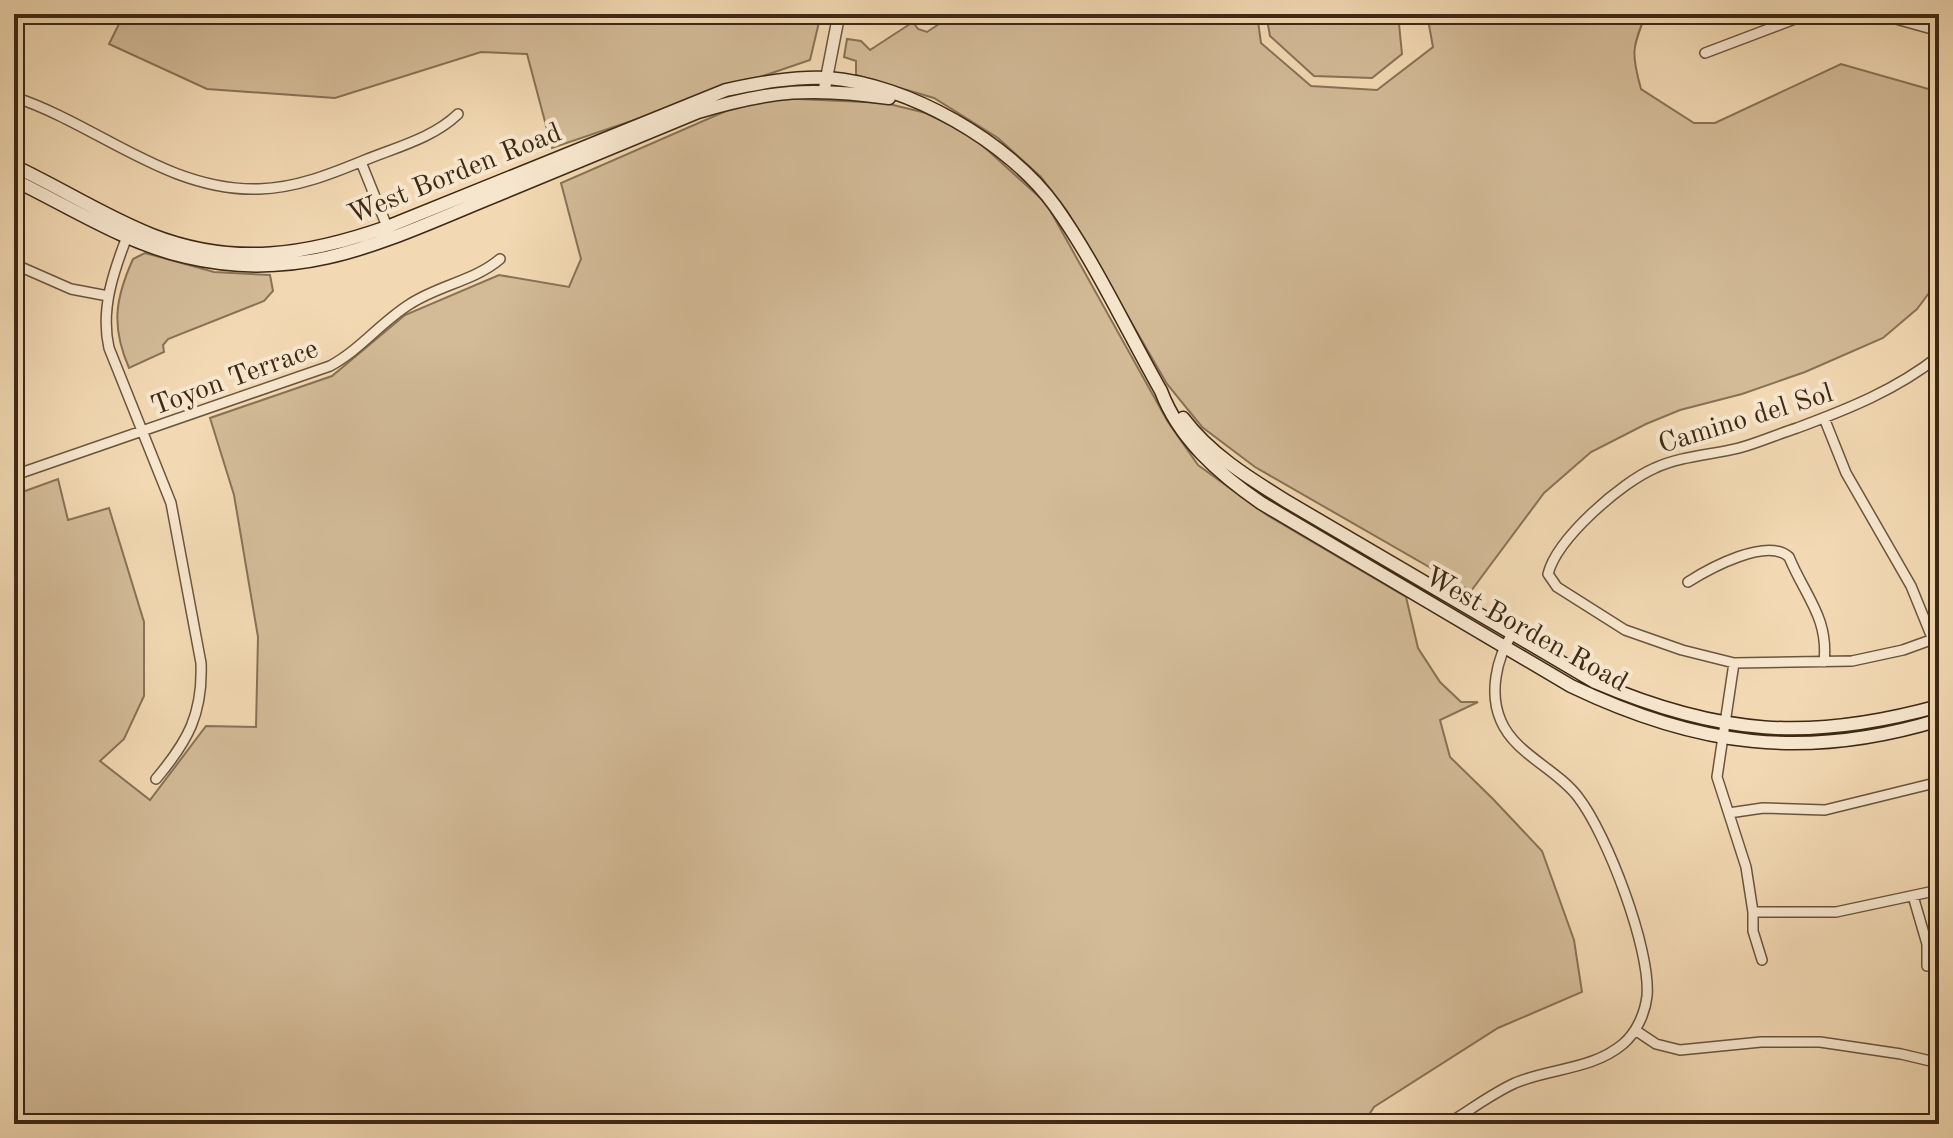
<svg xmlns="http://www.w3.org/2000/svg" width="1953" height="1138" font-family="'Old Standard TT',serif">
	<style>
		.green { fill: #d3bb98; stroke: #887256; stroke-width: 2 }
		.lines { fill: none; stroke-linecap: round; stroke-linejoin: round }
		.minor-casing { stroke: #6b553c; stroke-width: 12 }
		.tertiary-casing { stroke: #6b553c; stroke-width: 14 }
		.secondary-casing { stroke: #3e2914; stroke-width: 15 }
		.minor { stroke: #f7e6ce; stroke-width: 9 }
		.tertiary { stroke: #f7e6ce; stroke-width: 11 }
		.secondary { stroke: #f7e6ce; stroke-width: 12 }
		.labels { text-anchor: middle; stroke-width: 8; stroke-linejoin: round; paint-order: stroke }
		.street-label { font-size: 28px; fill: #3e2914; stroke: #f7e6ce }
	</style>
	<rect width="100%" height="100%" fill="#f2d9b3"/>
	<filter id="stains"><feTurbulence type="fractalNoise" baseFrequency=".0025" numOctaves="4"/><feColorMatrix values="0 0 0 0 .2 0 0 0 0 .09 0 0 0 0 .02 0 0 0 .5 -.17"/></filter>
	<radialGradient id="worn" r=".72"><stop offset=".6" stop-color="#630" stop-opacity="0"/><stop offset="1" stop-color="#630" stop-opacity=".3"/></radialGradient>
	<path class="green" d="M124 14H792L797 24 821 14 810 60 552 148 527 54 481 52 335 98 207 89 109 44Z
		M954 14H1257L1261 43 1311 86 1377 90 1433 47 1427 14H1646C1632 48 1631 53 1641 89L1694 123H1715L1841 64 1939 92V206L1932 236 1939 239V277L1932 289 1917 309 1883 338 1805 372 1742 394 1680 410 1646 424 1591 452 1544 493 1471 591 1255 467 1202 427 1167 384 1067 211 1041 177 998 138 934 98 856 75V61L844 57 847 39 861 41 870 50 913 22 918 29 927 32Z
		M1266 14H1398L1402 54 1372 78 1314 76 1270 36Z
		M777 98 885 103 926 113 972 136 1046 203 1168 422 1198 465 1267 515 1406 597 1418 648 1440 682 1461 702H1478L1440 720 1450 757 1493 799 1542 851 1574 940 1582 992 1498 1028 1374 1107 1363 1124H14V495L58 479 68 520 109 508 144 622V696L124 739 100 761 150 800 206 726 256 727 258 637 234 495 210 418 332 376 405 315 499 275 569 287 581 259 561 183 726 111Z
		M145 253 214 272 270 275 273 291 264 301 168 339 163 345 164 352 129 368C111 326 115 299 133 259Z"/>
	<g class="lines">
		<defs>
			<path id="minor" d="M1878 14 1939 31
				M1705 53 1808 14
				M14 97C97 124 168 192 259 189 296 188 331 174 365 160 397 147 433 138 458 114
				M361 162 388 229
				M128 234C114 270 100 309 109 348L171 503 201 663C203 714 188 741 156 779
				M14 264 71 289 108 296
				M1939 356C1896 390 1848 409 1797 428 1778 434 1758 443 1739 448 1711 455 1681 456 1655 468 1622 482 1557 538 1548 574L1557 587 1625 630 1682 650 1734 663 1852 661 1903 650 1939 637
				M1824 418 1846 473 1911 586 1933 640
				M15 475 330 366C360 350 381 322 410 304 439 285 474 281 500 259
				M1688 582C1710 568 1767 537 1789 557 1805 596 1829 618 1824 662
				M1734 663 1717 777 1746 867 1753 912V931L1762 960
				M1729 813 1763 808 1825 810 1939 782
				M1913 896 1927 944V966
				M1753 912H1836L1939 890
				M1635 1030 1656 1044 1680 1050 1761 1042H1820L1901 1054 1939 1063
				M1447 1124C1469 1111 1491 1094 1515 1083 1550 1068 1592 1070 1623 1044 1636 1033 1645 1014 1647 996 1651 950 1607 834 1578 797 1557 769 1515 754 1501 721 1489 694 1496 659 1512 634"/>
			<path id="tertiary" d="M824 91 839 14"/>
			<path id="secondary" d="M14 166C61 188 104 216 152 235 234 267 307 255 387 227L726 90C759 83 795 76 828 78 908 84 1009 142 1055 206 1095 262 1127 331 1161 391 1179 439 1219 474 1261 503L1571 686C1696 746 1805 761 1939 720
				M14 180C70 207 125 243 186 257 304 285 389 239 495 196 563 168 630 140 698 112 771 90 813 87 889 98
				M1183 418C1210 454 1249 478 1286 501L1595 682C1719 735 1809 742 1939 706"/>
		</defs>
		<use href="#minor" class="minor-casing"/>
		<use href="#tertiary" class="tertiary-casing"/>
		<use href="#secondary" class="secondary-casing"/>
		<use href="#minor" class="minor"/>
		<use href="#tertiary" class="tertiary"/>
		<use href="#secondary" class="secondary"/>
	</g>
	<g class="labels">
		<g class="street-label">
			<text transform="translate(454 172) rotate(-22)" y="10">West Borden Road</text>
			<text transform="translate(234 376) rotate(-20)" y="10">Toyon Terrace</text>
			<text transform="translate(1745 417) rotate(-17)" y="10">Camino del Sol</text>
			<text transform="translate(1527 628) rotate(29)" y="10">West Borden Road</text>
		</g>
	</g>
	<rect width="1953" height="1138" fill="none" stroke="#f2d9b3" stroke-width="48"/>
	<rect x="16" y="16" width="1921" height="1106" fill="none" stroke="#3e2914" stroke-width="4"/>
	<rect x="24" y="24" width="1905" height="1090" fill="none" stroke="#3e2914" stroke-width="2"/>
	<rect width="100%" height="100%" filter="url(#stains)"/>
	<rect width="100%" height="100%" fill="url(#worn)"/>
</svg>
